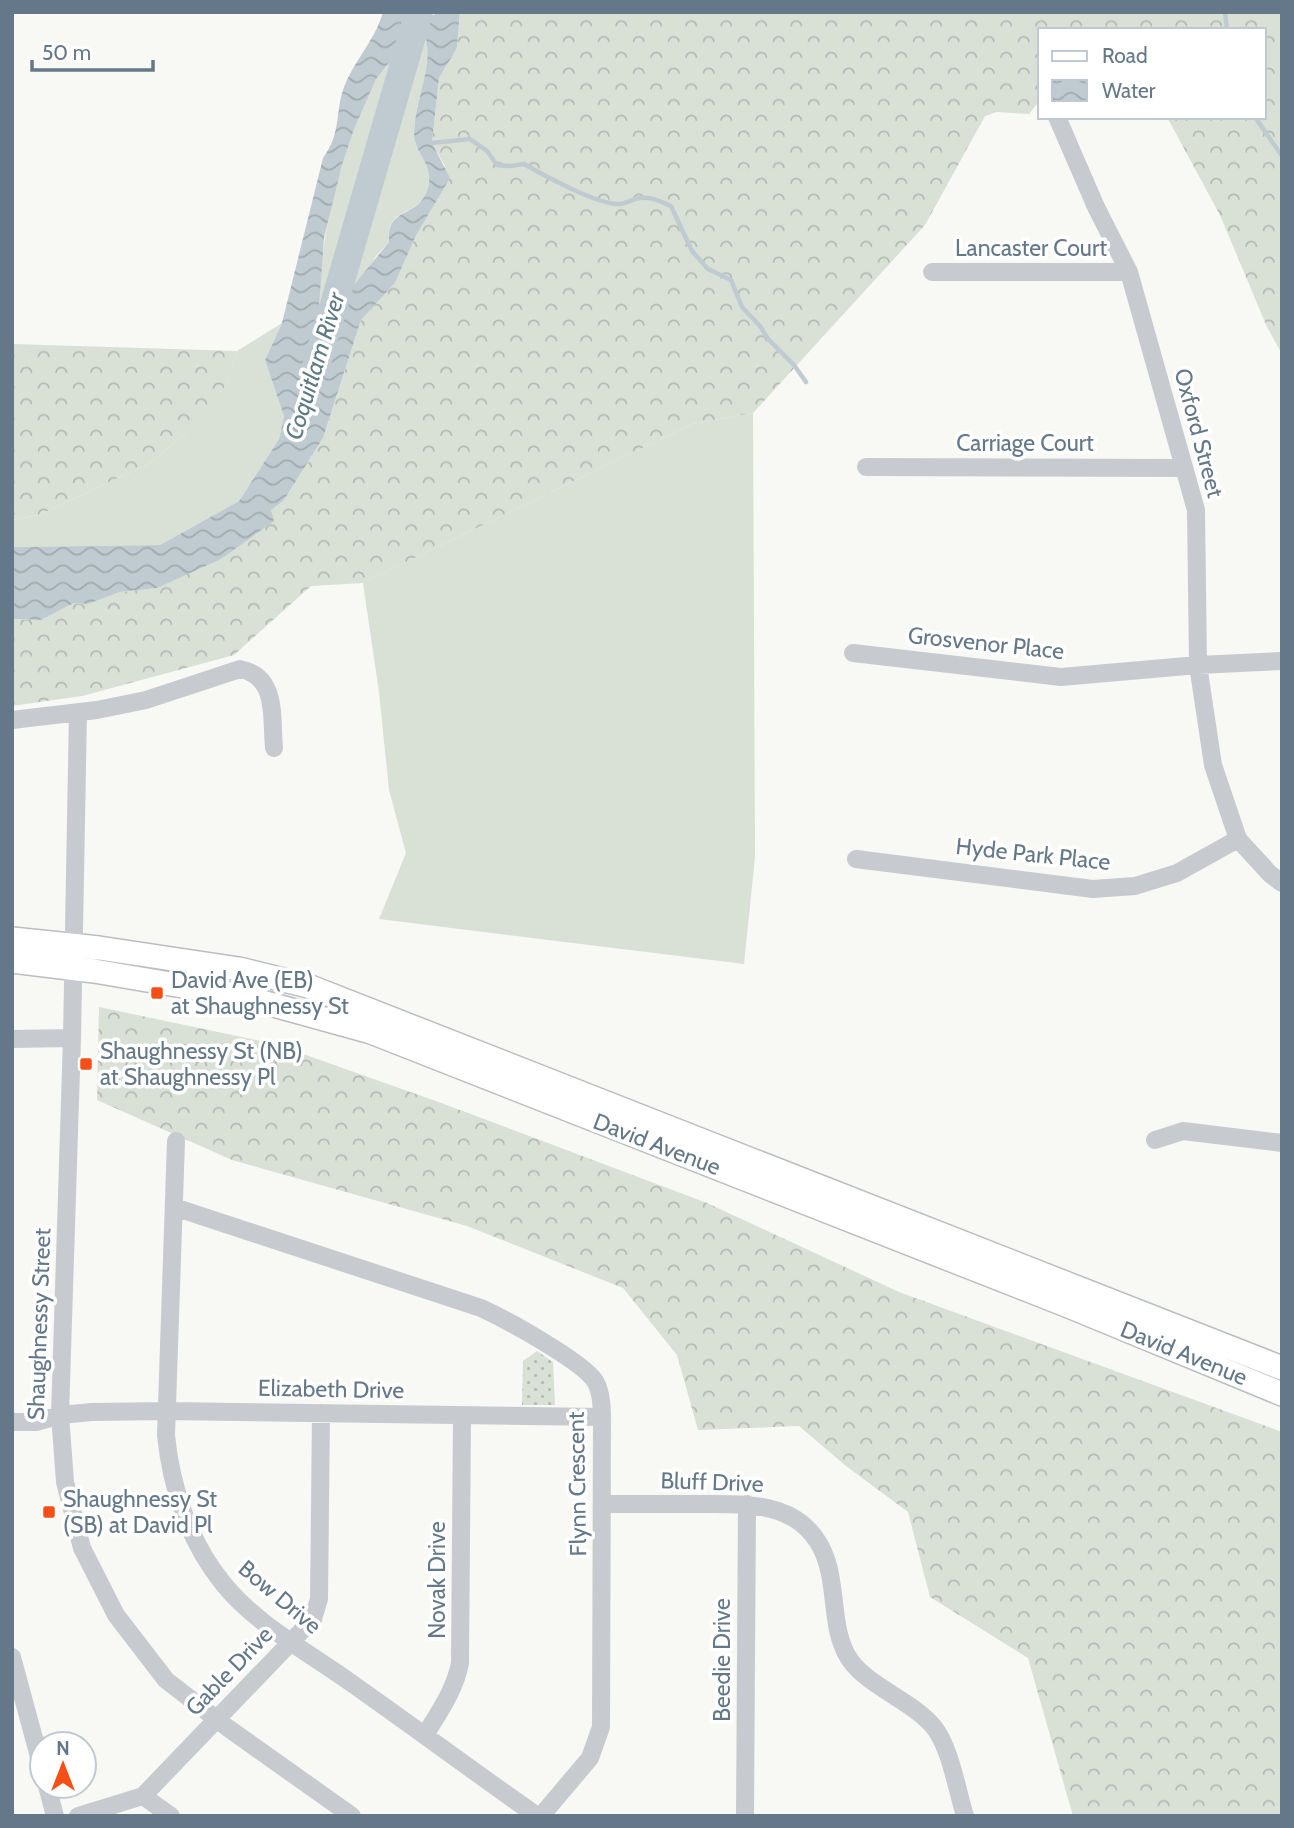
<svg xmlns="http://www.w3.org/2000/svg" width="1294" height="1828" font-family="Cabin,sans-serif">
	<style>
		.grass { fill: #d9e0d5 }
		.forest { fill: url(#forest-crowns) }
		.park { fill: url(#park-dots) }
		.water { fill: url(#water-waves); fill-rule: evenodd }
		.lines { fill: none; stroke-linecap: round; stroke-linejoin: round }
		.stream { stroke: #c0cbd1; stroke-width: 4.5 }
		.river { stroke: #c0cbd1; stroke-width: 28 }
		.major-casing { stroke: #babec2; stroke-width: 26 }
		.minor { stroke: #c7cbcf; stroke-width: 18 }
		.major { stroke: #fff; stroke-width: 23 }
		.poi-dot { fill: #f54f17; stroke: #fff; stroke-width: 2.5 }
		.labels { text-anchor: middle; stroke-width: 7; stroke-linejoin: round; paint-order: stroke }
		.street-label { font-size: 23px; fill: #647889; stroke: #fff }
		.poi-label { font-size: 23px; fill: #647889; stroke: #fff; text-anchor: start }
		.water-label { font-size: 24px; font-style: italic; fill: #5f7a84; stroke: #fff }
	</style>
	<defs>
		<pattern id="forest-crowns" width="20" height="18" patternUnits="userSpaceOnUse" patternTransform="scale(1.75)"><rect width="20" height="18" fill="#d9e0d5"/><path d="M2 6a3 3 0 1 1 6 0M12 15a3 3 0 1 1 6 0" fill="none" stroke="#b4bab3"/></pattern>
		<pattern id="park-dots" width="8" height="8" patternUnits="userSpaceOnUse" patternTransform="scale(1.75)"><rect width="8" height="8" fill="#d9e0d5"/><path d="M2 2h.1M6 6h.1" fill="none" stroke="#b4bab3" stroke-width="1.8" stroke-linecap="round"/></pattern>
		<pattern id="water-waves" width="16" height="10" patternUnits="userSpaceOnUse" patternTransform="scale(1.75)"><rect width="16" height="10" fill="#c0cbd1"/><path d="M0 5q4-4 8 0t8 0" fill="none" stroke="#a0aaaf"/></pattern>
	</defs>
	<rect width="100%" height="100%" fill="#f8f8f4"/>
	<path class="grass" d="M423 29C438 67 414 96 414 134 414 155 439 167 425 195 415 216 385 208 389 242L376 256 337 327C330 331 322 324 318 319 314 253 356 55 423 29Z
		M282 323 265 360 284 415 279 439 239 501 160 545 12 547V520L39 515 150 463 186 433 226 384 237 351Z
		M753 413 755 857 744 964 379 919 406 853 389 790 379 692 363 583 692 424Z"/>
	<path class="forest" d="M460 12H1280L1282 27V354L1267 327 1220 215 1167 117H1264V30H1040V100L1029 114 997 112 985 116 925 225 753 413 692 424 363 583 311 586 234 655 82 696 12 706V619L41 620 74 603 88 604 120 592 157 588 284 500 323 438 361 320 395 283 445 166 432 143 439 78 457 48Z
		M12 344 237 351 226 384 215 402 186 433 150 463 39 515 12 520Z
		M99 1007 275 1044 444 1104 707 1203 899 1292 1282 1432V1816H1073L1028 1658 930 1597 908 1512 846 1466 799 1426 698 1430 677 1355 623 1288 467 1226 232 1160 97 1100Z"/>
	<path class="park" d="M537 1351 553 1362 555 1405H522L523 1361Z"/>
	<path class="water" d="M383 12H425L426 15H434L436 12H460L457 48 439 78 432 143 450 178 416 235 395 283 361 320 323 438 284 500 271 510 274 521 221 559 157 588 120 592 88 604 74 603 41 620 12 619V547L160 545 239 501 279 439 284 416 265 360 282 323 323 158C341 133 335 116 343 90 352 63 375 41 383 12ZM423 29C437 65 414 97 414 134 414 155 439 167 425 195 415 217 386 208 389 242L345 296 337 327C330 331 322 324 318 319L324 238 342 165 354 129 376 79 406 41Z"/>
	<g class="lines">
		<path class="stream" d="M1225 12 1227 30
			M1255 117 1282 156
			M432 143 470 139 487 151 497 165 510 166 524 164C543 175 598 205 619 204 624 204 630 201 635 199 649 195 659 201 671 206L692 251 708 269 731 280 742 307 760 326 768 339 794 365 806 382"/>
		<path class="river" d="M317 363 419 12"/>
		<defs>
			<path id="major" d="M12 939 99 948 239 969 308 986 1282 1368
				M12 961 94 971 241 996 371 1032 1066 1305 1282 1394"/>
		</defs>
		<use href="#major" class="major-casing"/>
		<path class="minor" d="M1057 117 1096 207 1129 272 1196 510 1198 665 1213 765 1238 839 1270 874 1282 883
			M932 272H1129
			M866 467 1184 468
			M853 653 1061 677 1198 665 1282 661
			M78 712 72 1038 60 1415 65 1482 82 1548 116 1615 166 1680 228 1728 352 1816
			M12 720 97 710 146 700 240 669C278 676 271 717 274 748
			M856 859 1093 889 1135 886 1177 873 1238 839
			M12 1039 72 1038
			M1155 1140 1183 1131 1282 1143
			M176 1141 166 1435C171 1487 189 1541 222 1582 253 1622 306 1651 347 1680 411 1725 473 1771 537 1816
			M174 1207 481 1308C505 1319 582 1361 595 1381 602 1393 602 1410 602 1423L601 1727 590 1758 541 1816
			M12 1422H36L60 1415 92 1412 167 1411 602 1417
			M603 1504C633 1504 663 1504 693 1504 747 1504 807 1499 827 1562 837 1593 831 1632 850 1660 868 1686 912 1701 933 1726 950 1746 957 1790 965 1816
			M12 1657 42 1768
			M425 1735C439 1712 455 1690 460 1663L462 1416
			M47 1786 55 1816
			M143 1796 171 1816
			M78 1816 143 1796 313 1619 319 1599 321 1413
			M745 1816 747 1504"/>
		<use href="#major" class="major"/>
	</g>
	<g class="poi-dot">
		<rect x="150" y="986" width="14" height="14" rx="3.5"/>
		<rect x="79" y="1057" width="14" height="14" rx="3.5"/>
		<rect x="42" y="1505" width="14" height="14" rx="3.5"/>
	</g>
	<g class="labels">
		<g class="street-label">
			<text x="1031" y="256">Lancaster Court</text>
			<text transform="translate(1199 433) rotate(75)" y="8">Oxford Street</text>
			<text x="1025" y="451">Carriage Court</text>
			<text transform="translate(986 643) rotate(6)" y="8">Grosvenor Place</text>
			<text transform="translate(1033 854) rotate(6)" y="8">Hyde Park Place</text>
			<text transform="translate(657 1144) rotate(21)" y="8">David Avenue</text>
			<text transform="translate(39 1324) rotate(-88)" y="8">Shaughnessy Street</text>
			<text transform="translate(1184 1353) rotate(22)" y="8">David Avenue</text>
			<text transform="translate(331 1389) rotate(1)" y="8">Elizabeth Drive</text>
			<text transform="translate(712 1482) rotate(2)" y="8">Bluff Drive</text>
			<text transform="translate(577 1484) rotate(-91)" y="8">Flynn Crescent</text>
			<text transform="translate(437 1580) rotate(-90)" y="8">Novak Drive</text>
			<text transform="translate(280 1597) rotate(40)" y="8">Bow Drive</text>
			<text transform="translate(722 1660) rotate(-90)" y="8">Beedie Drive</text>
			<text transform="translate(229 1671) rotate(-46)" y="8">Gable Drive</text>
		</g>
		<g class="poi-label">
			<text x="171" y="988">David Ave (EB)<tspan x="171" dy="26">at Shaughnessy St</tspan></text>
			<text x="100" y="1059">Shaughnessy St (NB)<tspan x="100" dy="26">at Shaughnessy Pl</tspan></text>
			<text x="63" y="1507">Shaughnessy St<tspan x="63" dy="26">(SB) at David Pl</tspan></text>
		</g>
		<g class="water-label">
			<text transform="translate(315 366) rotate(-73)" y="8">Coquitlam River</text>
		</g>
	</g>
	<rect width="1294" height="1828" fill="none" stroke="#647889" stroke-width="28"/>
	<rect x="1038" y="28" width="228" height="91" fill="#ffffff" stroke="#c1c9d0" stroke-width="2"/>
	<rect x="1052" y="51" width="35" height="10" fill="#ffffff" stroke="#c1c9d0" stroke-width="2"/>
	<text x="1102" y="63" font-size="21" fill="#647889">Road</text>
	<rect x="1052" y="80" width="35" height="21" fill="url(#water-waves)" stroke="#c1c9d0" stroke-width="2"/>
	<text x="1102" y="98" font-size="21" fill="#647889">Water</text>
	<g transform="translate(63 1765)"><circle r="33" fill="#ffffff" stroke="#c1c9d0" stroke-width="2"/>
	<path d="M0-5L12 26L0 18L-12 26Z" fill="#f54f17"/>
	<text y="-10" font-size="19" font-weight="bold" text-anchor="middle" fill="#647889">N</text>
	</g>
	<path d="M32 60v10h121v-10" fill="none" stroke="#647889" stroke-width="3.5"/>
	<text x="42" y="60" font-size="21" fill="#647889" stroke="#ffffff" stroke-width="5" paint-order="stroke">50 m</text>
</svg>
